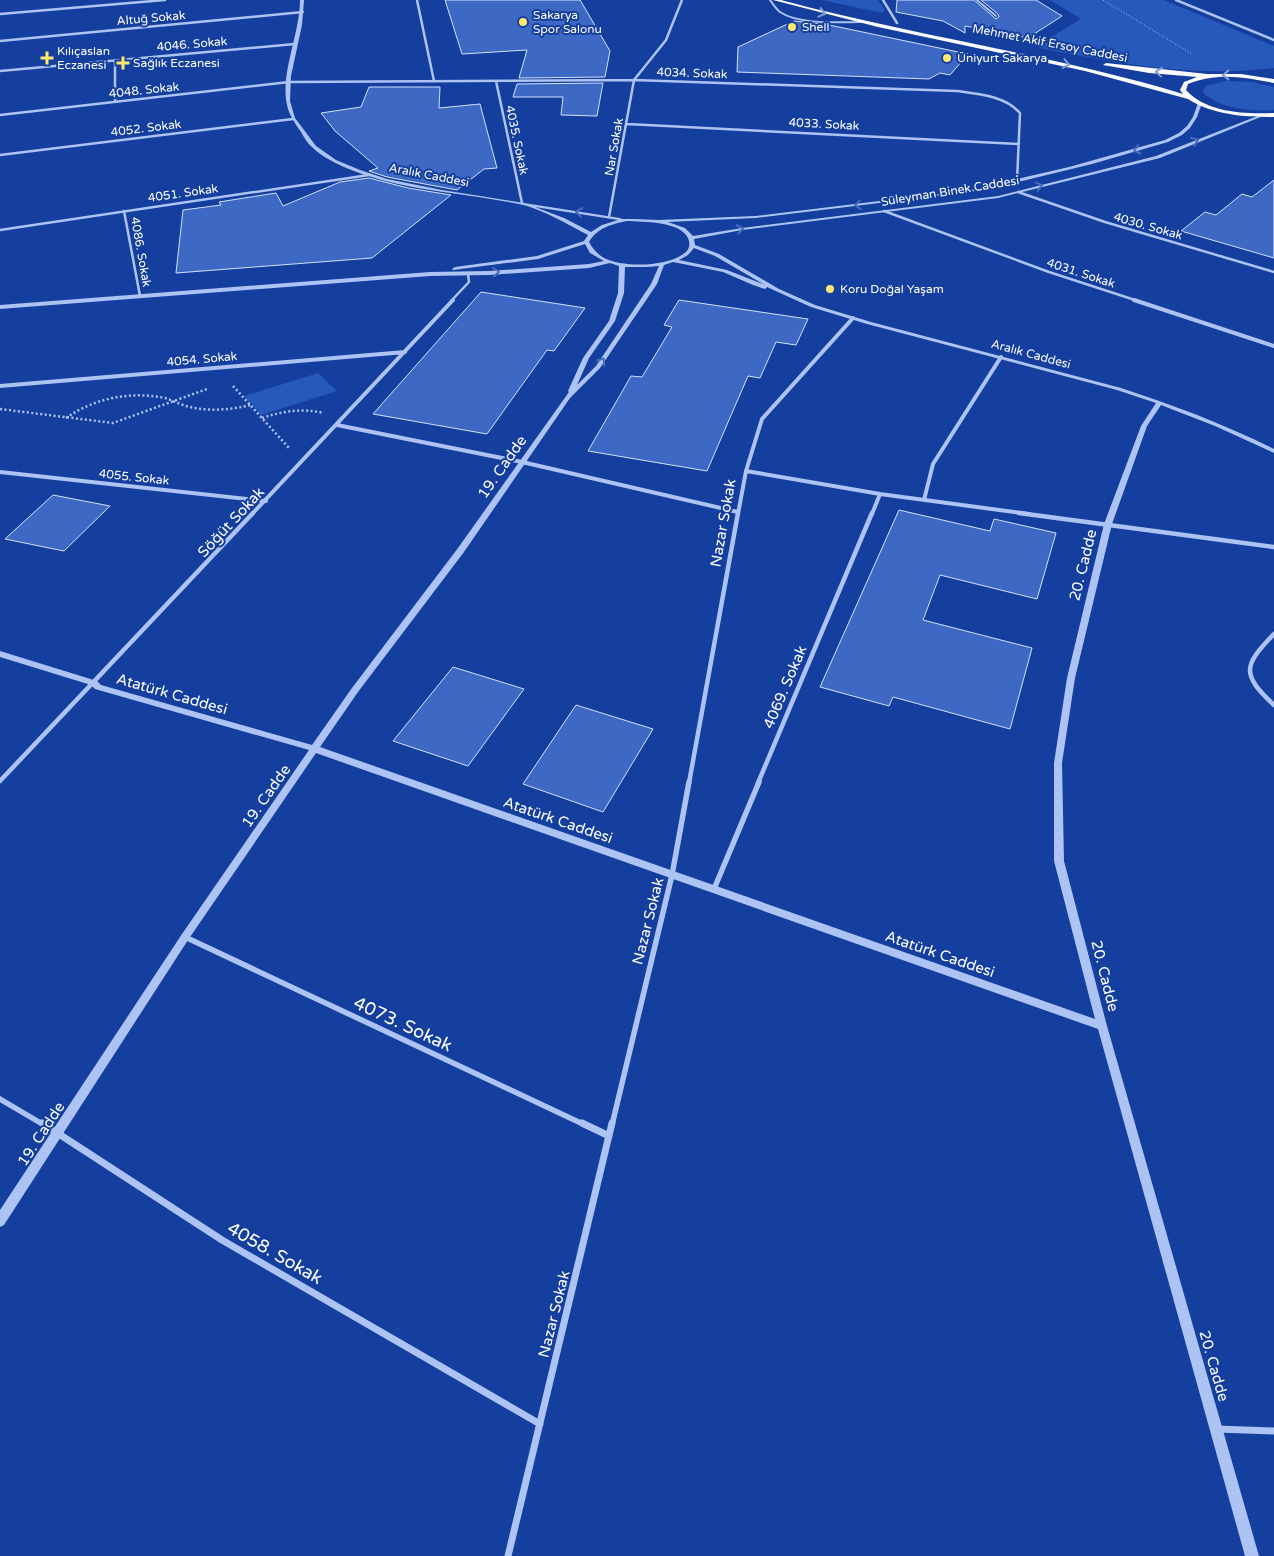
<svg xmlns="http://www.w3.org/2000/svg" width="1274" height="1556" font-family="'Varela Round',sans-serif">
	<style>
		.green { fill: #2758bc }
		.building { fill: #3d69c5; stroke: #d4e1fd }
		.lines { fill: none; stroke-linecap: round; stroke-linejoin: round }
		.path-far1 { stroke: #acc3f4; stroke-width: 1; stroke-dasharray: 1 2; stroke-linecap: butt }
		.path { stroke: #acc3f4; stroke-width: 2.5; stroke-dasharray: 2 2.5; stroke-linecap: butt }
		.service { stroke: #acc3f4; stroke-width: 2 }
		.pedestrian { stroke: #acc3f4; stroke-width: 2 }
		.minor-far4 { stroke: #acc3f4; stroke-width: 2.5 }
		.minor-far3 { stroke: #acc3f4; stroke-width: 4 }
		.minor-far2 { stroke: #acc3f4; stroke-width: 4.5 }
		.minor-far1 { stroke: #acc3f4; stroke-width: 5.5 }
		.minor { stroke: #acc3f4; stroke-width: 7 }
		.tertiary { fill: #acc3f4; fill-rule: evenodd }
		.primary { fill: #f8faff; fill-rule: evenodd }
		.oneway { stroke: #869cce }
		.oneway2 { stroke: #496dbc }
		.poi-dot { fill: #ffe86e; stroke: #143f9e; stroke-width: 2 }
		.labels { text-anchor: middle; stroke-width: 4; stroke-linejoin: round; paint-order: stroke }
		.far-poi-label { font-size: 12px; fill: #fff; stroke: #143f9e; text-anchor: start }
		.far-street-label { font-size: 12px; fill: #fff; stroke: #143f9e }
		.street-label { font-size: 15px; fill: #fff; stroke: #143f9e }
		.near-street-label { font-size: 18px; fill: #fff; stroke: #143f9e }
	</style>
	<rect width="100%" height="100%" fill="#143f9e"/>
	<path class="green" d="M822 0H878L885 10 882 13Z
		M1050 0H1164L1274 46V68C1194 78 1117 63 1039 48L1046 40 1081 19Z
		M1225 81 1252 82 1274 87V110C1251 112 1223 109 1204 94L1203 90 1206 86Z
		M318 373 337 391 261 415 244 396Z"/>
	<path class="building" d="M445 0H580L610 51 605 77 519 78 527 50 462 54Z
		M897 0H974L996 19 999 17 998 14 981 0H1036L1062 16 1028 38 965 26V33L943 21 896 12Z
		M794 21 829 25 968 54 950 75 940 73 929 79 737 72 738 47Z
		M603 83 597 116 561 115 563 97H513L517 84Z
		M369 87H440L439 108 480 104 497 168 484 169 457 190 387 177 369 171 378 168 335 131 321 113 361 107Z
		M369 178 408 188 451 195 372 258 176 273 183 210 221 205 219 202 276 193 283 206 340 182Z
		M1274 180V258L1181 231 1205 212 1216 215 1242 194 1252 197Z
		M481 292 585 308 554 351 547 350 487 434 373 414Z
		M679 300 808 319 796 345 776 342 760 378 748 376 707 471 588 451 631 376 642 377 672 327 664 325Z
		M53 495 110 506 64 551 5 539Z
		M899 510 990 531 994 519 1056 533 1037 599 940 575 923 620 1032 648 1010 729 893 697 889 706 820 687Z
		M453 667 524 689 468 766 393 741Z
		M576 705 653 729 603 812 523 784Z"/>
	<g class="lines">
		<path class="path-far1" d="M1103 0 1192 54"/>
		<path class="path" d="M233 386 289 448
			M0 409 113 423 207 389
			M66 418C95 398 130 391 165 398 172 400 179 404 186 406 208 412 229 410 251 405
			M262 418C283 411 302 408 324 413"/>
		<path class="service" d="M770 0C773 4 776 9 780 12 799 25 839 22 861 22"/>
		<path class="pedestrian" d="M977 0 996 16"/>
		<path class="minor-far4" d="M417 0 434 81
			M883 0 897 23
			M1176 0 1274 40
			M0 14 165 0
			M0 41 303 12
			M115 60V102
			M0 71 295 44
			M496 81 522 203
			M0 115 289 82 634 80 957 91C979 94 1005 96 1020 113L1017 181
			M627 124 1019 144
			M0 155 293 119
			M1018 192 1105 222 1274 272
			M124 211 140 296
			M884 211 1049 272 1138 301
			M609 217 634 80 666 40 682 0
			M0 230 369 175
			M451 301 469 282 468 274"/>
		<path class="minor-far3" d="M1134 300 1274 346
			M0 386 405 352
			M337 425 522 462 738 512
			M746 471 880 494 1029 514
			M0 472 266 501
			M924 500 933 464 1001 357
			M252 514 453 300
			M738 514 746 471 762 419 853 318
			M872 514 880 494"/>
		<path class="minor-far2" d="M1019 513 1274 547
			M1274 634C1243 666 1241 674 1274 705
			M0 781 253 513
			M689 783 738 513
			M758 783 872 513"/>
		<path class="minor-far1" d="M714 889 759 782
			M185 937 585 1125
			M0 1099 44 1125
			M612 1125 672 875 689 782"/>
		<path class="minor" d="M42 1123 222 1240 540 1424
			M582 1123 609 1136
			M1217 1429 1274 1431
			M508 1556 612 1123"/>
		<path class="tertiary" d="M300 0H304L302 25 291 76 290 101 295 118 316 146 336 160 360 170 387 179 442 190 620 218 622 219H634L659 220 755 216 970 190 1069 167 1165 140 1179 133 1187 126 1193 117 1198 103 1200 102 1202 103 1197 117 1190 128 1182 135 1168 142 1092 164 1010 184 970 192 755 218 668 222 685 228 693 236 742 228 998 196 1156 156 1260 115 1263 116 1160 158 998 198 742 230 694 239 695 245 719 254 779 289 815 305 871 322 1121 388C1173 405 1224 424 1274 449V453L1215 426 1161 405 1147 426 1112 524 1075 678 1062 763 1064 861 1107 1026 1259 1556H1245L1098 1029 316 753 188 940 4 1225 0 1227V1210L182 934 309 750 95 689 91 685 0 657V651L97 681 101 685 312 745 352 688 458 548 569 392 568 391 583 358 609 321 618 293 619 266 610 263 589 268 489 275 430 276 0 309V305L430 272 489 271 589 264 604 261 590 253 585 244 538 259 453 270 452 269 455 267 537 256 584 241 588 235C569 225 540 208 519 204 460 192 400 191 344 167 333 162 321 156 312 147 307 143 304 137 301 132 295 123 289 115 287 105 280 73 300 34 300 0ZM535 207 618 220 602 225 591 232 564 218ZM627 221C643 222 680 221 688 238 690 243 690 248 686 252 669 267 624 268 604 258 597 254 593 249 589 242 597 228 612 224 627 221ZM694 248 715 256 765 285 727 270 679 260 688 255ZM673 262 723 272 753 285 765 289 767 287 811 307 867 324 1117 390 1156 403 1141 426 1104 524 1067 678 1054 763V861L1095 1019 320 747 358 692 464 552 570 398 600 368 657 284 664 265ZM659 266 651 284 596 366 577 385 589 358 615 321 624 293 625 267H647Z"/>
		<path class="primary" d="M773 0H781C914 36 1051 54 1183 94L1180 90 1184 82 1197 77 1149 73 1103 65 1106 63 1207 74H1241L1274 79V83C1245 77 1216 72 1188 84L1186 90C1207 113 1244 114 1274 113V117C1244 117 1213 115 1188 99L1085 71 878 27Z"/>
	</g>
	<defs><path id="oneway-chevron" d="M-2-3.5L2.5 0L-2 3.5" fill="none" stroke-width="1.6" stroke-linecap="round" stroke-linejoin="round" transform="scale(1.25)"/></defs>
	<g class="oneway">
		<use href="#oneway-chevron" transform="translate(822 13) rotate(14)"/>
		<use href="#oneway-chevron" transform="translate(1066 64) rotate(12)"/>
		<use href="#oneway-chevron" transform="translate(1159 72) rotate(-174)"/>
		<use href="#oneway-chevron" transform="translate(1226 75) rotate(-180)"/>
	</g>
	<g class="oneway2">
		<use href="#oneway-chevron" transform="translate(1195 141) rotate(-22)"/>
		<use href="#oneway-chevron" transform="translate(1137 150) rotate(164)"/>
		<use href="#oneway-chevron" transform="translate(1039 186) rotate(-14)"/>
		<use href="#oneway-chevron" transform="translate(858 205) rotate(173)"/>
		<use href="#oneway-chevron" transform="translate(579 212) rotate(-171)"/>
		<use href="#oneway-chevron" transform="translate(740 229) rotate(-10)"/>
		<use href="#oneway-chevron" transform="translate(496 272) rotate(-4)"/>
		<use href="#oneway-chevron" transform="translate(602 361) rotate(-55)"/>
	</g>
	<g class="poi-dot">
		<circle cx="523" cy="22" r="5"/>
		<circle cx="792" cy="27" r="5"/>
		<path d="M44.5 50.5h5v5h5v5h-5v5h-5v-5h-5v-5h5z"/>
		<circle cx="947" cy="58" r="5"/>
		<path d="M120.5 55.5h5v5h5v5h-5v5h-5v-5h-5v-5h5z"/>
		<circle cx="830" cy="289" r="5"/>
	</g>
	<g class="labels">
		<g class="far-poi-label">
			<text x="533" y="19">Sakarya<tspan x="533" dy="14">Spor Salonu</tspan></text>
			<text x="802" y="31">Shell</text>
			<text x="57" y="55">Kılıçaslan<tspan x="57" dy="14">Eczanesi</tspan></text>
			<text x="957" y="62">Üniyurt Sakarya</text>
			<text x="133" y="67">Sağlık Eczanesi</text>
			<text x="840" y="293">Koru Doğal Yaşam</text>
		</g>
		<g class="far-street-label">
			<text transform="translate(151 18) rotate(-5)" y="4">Altuğ Sokak</text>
			<text transform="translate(1050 43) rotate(11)" y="4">Mehmet Akif Ersoy Caddesi</text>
			<text transform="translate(192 44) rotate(-5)" y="4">4046. Sokak</text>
			<text transform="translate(692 73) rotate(2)" y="4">4034. Sokak</text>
			<text transform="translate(144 90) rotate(-6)" y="4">4048. Sokak</text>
			<text transform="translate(824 124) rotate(3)" y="4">4033. Sokak</text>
			<text transform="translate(146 128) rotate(-7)" y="4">4052. Sokak</text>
			<text transform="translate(517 140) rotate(78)" y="4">4035. Sokak</text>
			<text transform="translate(614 147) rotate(-80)" y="4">Nar Sokak</text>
			<text transform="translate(429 175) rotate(11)" y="4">Aralık Caddesi</text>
			<text transform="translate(950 191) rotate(-9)" y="4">Süleyman Binek Caddesi</text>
			<text transform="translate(183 193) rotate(-8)" y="4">4051. Sokak</text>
			<text transform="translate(1148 226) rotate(16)" y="4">4030. Sokak</text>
			<text transform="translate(141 252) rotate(80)" y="4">4086. Sokak</text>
			<text transform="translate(1081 273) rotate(18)" y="4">4031. Sokak</text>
			<text transform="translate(1031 354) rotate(15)" y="4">Aralık Caddesi</text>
			<text transform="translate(202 359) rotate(-5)" y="4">4054. Sokak</text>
			<text transform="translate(134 477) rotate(6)" y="4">4055. Sokak</text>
		</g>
		<g class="street-label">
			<text transform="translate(502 467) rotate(-55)" y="5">19. Cadde</text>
			<text transform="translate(231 522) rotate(-47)" y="5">Söğüt Sokak</text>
			<text transform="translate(723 523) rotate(-80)" y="5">Nazar Sokak</text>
			<text transform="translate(1083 565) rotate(-76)" y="5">20. Cadde</text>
			<text transform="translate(785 687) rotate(-67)" y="5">4069. Sokak</text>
			<text transform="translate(172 694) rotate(16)" y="5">Atatürk Caddesi</text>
			<text transform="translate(266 796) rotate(-55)" y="5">19. Cadde</text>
			<text transform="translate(558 820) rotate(19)" y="5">Atatürk Caddesi</text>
			<text transform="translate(648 921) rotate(-76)" y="5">Nazar Sokak</text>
			<text transform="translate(940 954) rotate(19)" y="5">Atatürk Caddesi</text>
			<text transform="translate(1105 976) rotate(76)" y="5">20. Cadde</text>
			<text transform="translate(41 1134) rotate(-57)" y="5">19. Cadde</text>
			<text transform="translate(554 1314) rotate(-76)" y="5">Nazar Sokak</text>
			<text transform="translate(1214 1366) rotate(74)" y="5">20. Cadde</text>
		</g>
		<g class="near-street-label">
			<text transform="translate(403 1024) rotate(25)" y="6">4073. Sokak</text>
			<text transform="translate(275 1253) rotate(30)" y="6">4058. Sokak</text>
		</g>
	</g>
</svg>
